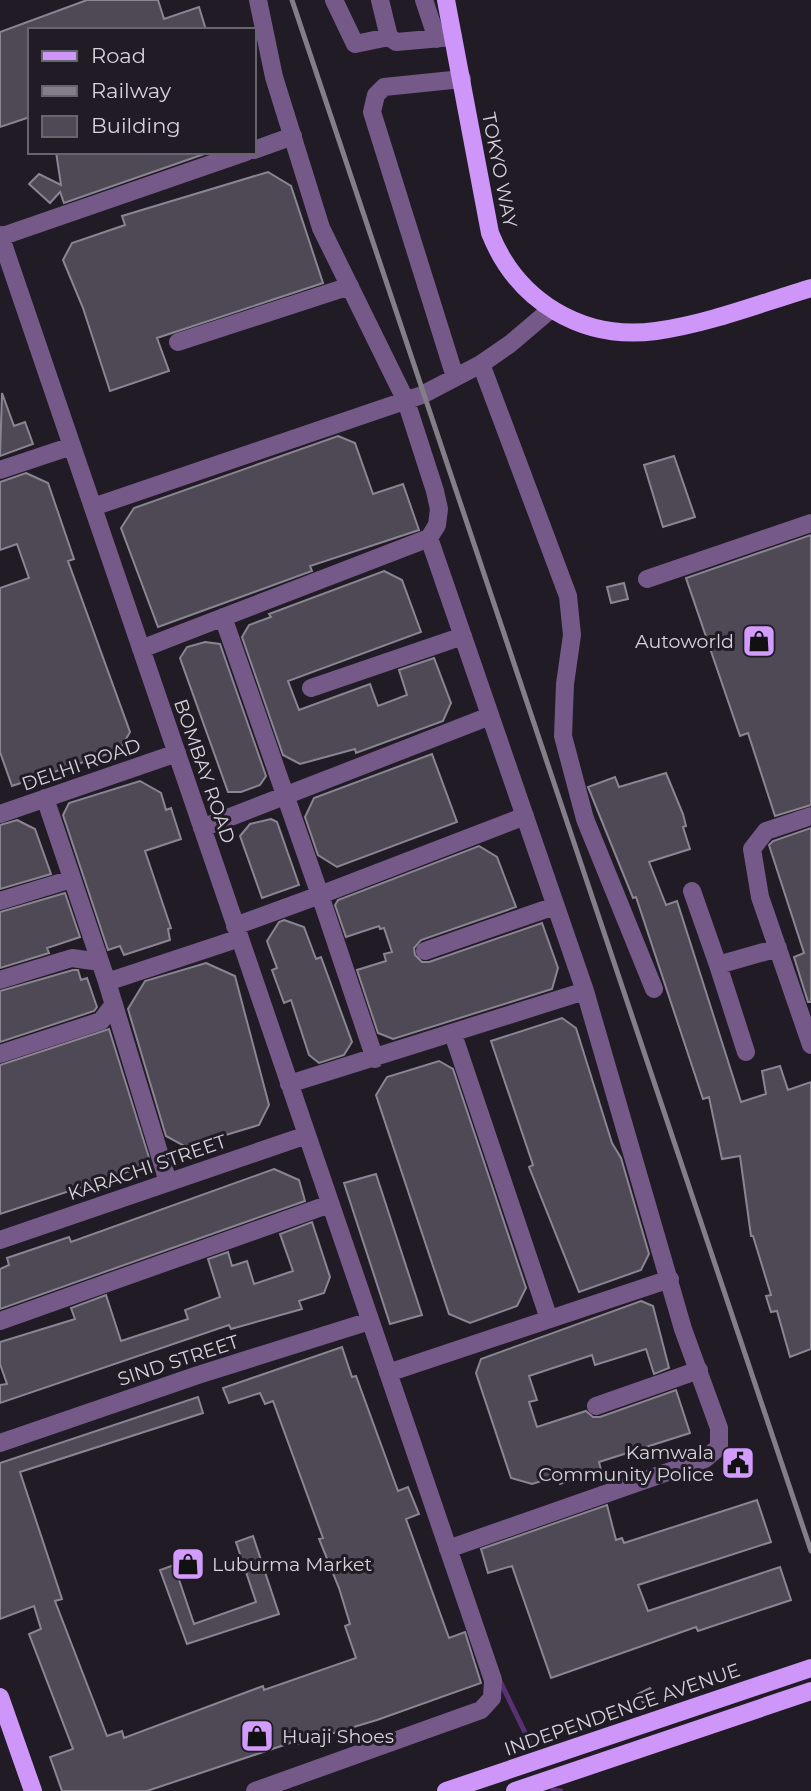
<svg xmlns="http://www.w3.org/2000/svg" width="811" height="1791" font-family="Montserrat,sans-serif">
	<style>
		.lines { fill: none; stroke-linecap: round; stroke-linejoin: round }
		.stream { stroke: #583173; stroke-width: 5 }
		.building { fill: #4f4855; stroke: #8b8492; stroke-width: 2 }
		.minor { stroke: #755a89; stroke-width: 18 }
		.major { stroke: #ce96f8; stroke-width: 18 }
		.rail { stroke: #837e87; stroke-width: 5 }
		.labels { text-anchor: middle; stroke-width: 6; stroke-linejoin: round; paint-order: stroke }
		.street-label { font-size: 19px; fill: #d7d3db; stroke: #201b25 }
		.poi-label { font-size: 19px; fill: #d7d3db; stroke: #201b25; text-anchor: end }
	</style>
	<rect width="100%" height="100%" fill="#201b25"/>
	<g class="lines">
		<path class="stream" d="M500 1681 531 1745
			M553 1790 561 1791"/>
	</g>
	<path class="building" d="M87 0H158L164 19 199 7 206 30H30V117L0 127V32Z
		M56 152H210L64 203 60 192 50 203 29 184 39 174 61 185Z
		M268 172 291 186 323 283 157 338 169 371 110 391 83 308 63 260 72 243 125 225 122 216Z
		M2 393 14 426 25 422 33 444 0 456Z
		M338 436 355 443 373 494 403 484 419 530 310 566 312 571 158 627 121 528 134 508Z
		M674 456 695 517 663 527 644 465Z
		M26 473 48 483 74 559 68 561 130 732 120 750 12 786 0 752V588L29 578 17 544 0 550V482Z
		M811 535V805L775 816 748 733 740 736 686 578Z
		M384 571 402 580 421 632 288 681 299 710 370 684 378 706 407 695 399 670 434 658 451 703 443 721 356 753 355 749 300 764 283 755 242 637 249 625 271 617 269 614Z
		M624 583 628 599 611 603 607 587Z
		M205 642 220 644 266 776 260 785 241 792H228L180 658 187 647Z
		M432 754 457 822 337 867 318 855 305 817 314 798Z
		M666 773 683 814 686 826 683 827 690 849 649 862 666 905 677 901 741 1102 766 1094 762 1071 780 1066 788 1090 811 1082V1349L790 1357 777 1311 771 1312 766 1296 771 1295 753 1236H751L740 1156 722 1159 709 1097 703 1099 636 897 633 898 588 787 615 777 619 787Z
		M140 781 161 793 166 810 171 808 181 839 145 851 171 928 168 929 170 940 124 955 120 946 108 950 63 815 69 803Z
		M271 819 277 822 299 885 262 898 240 836 250 824Z
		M17 820 35 829 51 874 0 889V825Z
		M811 828V1002H808L794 957 804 953 769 845 773 841Z
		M479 846 497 857 516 907 421 940 414 948 415 955 422 962H429L542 923 558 968 552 989 393 1039 378 1033 357 970 386 961 384 954 392 952 384 928 380 929 379 926 346 937 335 905 338 900Z
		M65 893 80 937 47 948 49 953 0 968V912Z
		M284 920 304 927 316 959 321 957 352 1042 344 1055 319 1063 309 1055 291 1000 284 1003 272 970 277 968 267 941 279 922Z
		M206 963 235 976 269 1105 259 1125 186 1147 166 1136 128 1009 145 981Z
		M73 970H78L81 980 87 978 97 1007 94 1011 0 1042V991Z
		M562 1018 576 1028 612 1143 621 1158 649 1254 641 1270 579 1292 529 1167 533 1165 491 1041Z
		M109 1029 151 1164 0 1214V1065Z
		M439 1061 453 1069 526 1288 517 1306 470 1323 449 1314 376 1095 387 1077Z
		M274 1169 299 1180 305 1201 0 1309V1269L9 1265 7 1258 69 1237 71 1242Z
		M376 1174 422 1315 390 1324 344 1183Z
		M312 1222 330 1277 324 1293 299 1301 302 1309 231 1329 229 1325 0 1403V1385L7 1384 0 1364V1342L75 1319 71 1308 106 1295 121 1341 188 1319 185 1310 220 1297 208 1259 228 1252 232 1266 247 1261 254 1284 293 1271 280 1234Z
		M641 1301 653 1306 669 1368 654 1374 646 1349 595 1365 592 1355 529 1376 537 1400 529 1402 537 1427 586 1411 593 1417H600L676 1390 690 1433 599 1462 601 1470 560 1484 558 1476 532 1484 511 1478 476 1373 481 1359Z
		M342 1347 352 1377 356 1376 398 1491 408 1487 419 1514 406 1519 449 1638 465 1632 481 1683 377 1720 297 1744 296 1741 147 1791H62L50 1757 73 1749 29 1634 41 1629 34 1606 0 1619V1463L198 1397 203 1413 20 1472 62 1599 55 1601 107 1736 122 1731 124 1738 263 1686 264 1690 356 1658 345 1626 350 1624 339 1588 319 1539 323 1538 273 1401 265 1404 260 1393 229 1403 223 1388Z
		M757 1500 771 1542 638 1585 648 1611 780 1567 791 1600 698 1631 696 1627 551 1678 512 1566 488 1573 481 1549 607 1505 616 1540 622 1538 624 1543Z
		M253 1536 279 1614 187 1644 160 1570 174 1565 194 1624 256 1602 236 1542Z
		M650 1688 657 1700 645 1706 638 1694Z"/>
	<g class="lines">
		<path class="minor" d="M258 0 274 77 321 228 406 401 435 491 439 509 437 525 429 538
			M334 0 355 44 389 37 396 42 453 37
			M380 0 389 37
			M424 0 437 39
			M254 150 293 136
			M0 235 493 1680 492 1698 481 1710 255 1791
			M0 237 246 152
			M178 342 350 286
			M481 364 568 596 572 635 565 684 563 736 585 819 654 989
			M455 377 372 112 376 95 384 87 462 79
			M0 470 72 446
			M93 507 422 395 481 364 510 344 550 310
			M647 579 811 523
			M223 617 320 895 525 816
			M141 649 429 538 585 991 683 1329 719 1428V1447L705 1459 448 1549
			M311 688 463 636
			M45 798 107 982 168 1182
			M0 814 177 753
			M811 816 766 831 752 849 760 897 811 1045
			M202 828 490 716
			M692 891 718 965
			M0 901 72 879
			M235 926 320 895 375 1059
			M425 951 555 906
			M0 980 72 958 100 962
			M107 982 240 938
			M453 1034 549 1319
			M746 1052 718 965 778 948
			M0 1054 101 1021 114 1004
			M289 1084 585 991
			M0 1240 307 1135
			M0 1321 330 1204
			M388 1373 670 1279
			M596 1406 699 1370
			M0 1443 198 1375 370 1321"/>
		<path class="major" d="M446 0 490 233C517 301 582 341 656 331 708 324 761 303 811 288
			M0 1697 33 1791
			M446 1791 811 1668
			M515 1791 811 1691"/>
		<path class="rail" d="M292 0 811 1551"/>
	</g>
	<defs>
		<symbol id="shop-square" viewBox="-11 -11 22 22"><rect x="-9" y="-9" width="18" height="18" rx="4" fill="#d39cfc" stroke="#201b25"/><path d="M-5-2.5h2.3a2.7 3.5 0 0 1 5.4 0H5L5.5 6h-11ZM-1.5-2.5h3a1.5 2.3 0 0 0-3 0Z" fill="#111"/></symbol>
		<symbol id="civic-square" viewBox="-11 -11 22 22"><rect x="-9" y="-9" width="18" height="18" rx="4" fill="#d39cfc" stroke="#201b25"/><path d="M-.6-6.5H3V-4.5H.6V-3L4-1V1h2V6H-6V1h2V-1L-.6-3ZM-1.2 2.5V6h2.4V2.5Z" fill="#111"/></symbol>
	</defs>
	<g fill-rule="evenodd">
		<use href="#shop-square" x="740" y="622" width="38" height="38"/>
		<use href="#civic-square" x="719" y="1444" width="38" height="38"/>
		<use href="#shop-square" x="169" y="1545" width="38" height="38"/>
		<use href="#shop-square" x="238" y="1717" width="38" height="38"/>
	</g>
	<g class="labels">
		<g class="street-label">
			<text transform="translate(500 170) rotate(79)" y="7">TOKYO WAY</text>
			<text transform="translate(81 764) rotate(-19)" y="7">DELHI ROAD</text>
			<text transform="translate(205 771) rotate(71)" y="7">BOMBAY ROAD</text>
			<text transform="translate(147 1167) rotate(-19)" y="7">KARACHI STREET</text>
			<text transform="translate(178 1360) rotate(-18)" y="7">SIND STREET</text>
			<text transform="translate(622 1709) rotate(-19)" y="7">INDEPENDENCE AVENUE</text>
		</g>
		<g class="poi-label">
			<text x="734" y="648">Autoworld</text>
			<text x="714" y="1459">Kamwala<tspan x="714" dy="22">Community Police</tspan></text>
			<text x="212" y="1571" text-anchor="start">Luburma Market</text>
			<text x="282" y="1743" text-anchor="start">Huaji Shoes</text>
		</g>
	</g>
	<rect x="28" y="28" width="228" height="126" fill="#201b25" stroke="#69656e" stroke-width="2"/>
	<rect x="42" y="51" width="35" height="10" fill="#ce96f8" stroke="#69656e" stroke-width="2"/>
	<text x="91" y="63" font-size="21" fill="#d7d3db">Road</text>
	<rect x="42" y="86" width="35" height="10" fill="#837e87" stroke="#69656e" stroke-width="2"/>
	<text x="91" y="98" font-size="21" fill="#d7d3db">Railway</text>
	<rect x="42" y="116" width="35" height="21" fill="#4f4855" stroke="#69656e" stroke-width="2"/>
	<text x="91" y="133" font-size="21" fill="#d7d3db">Building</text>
</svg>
